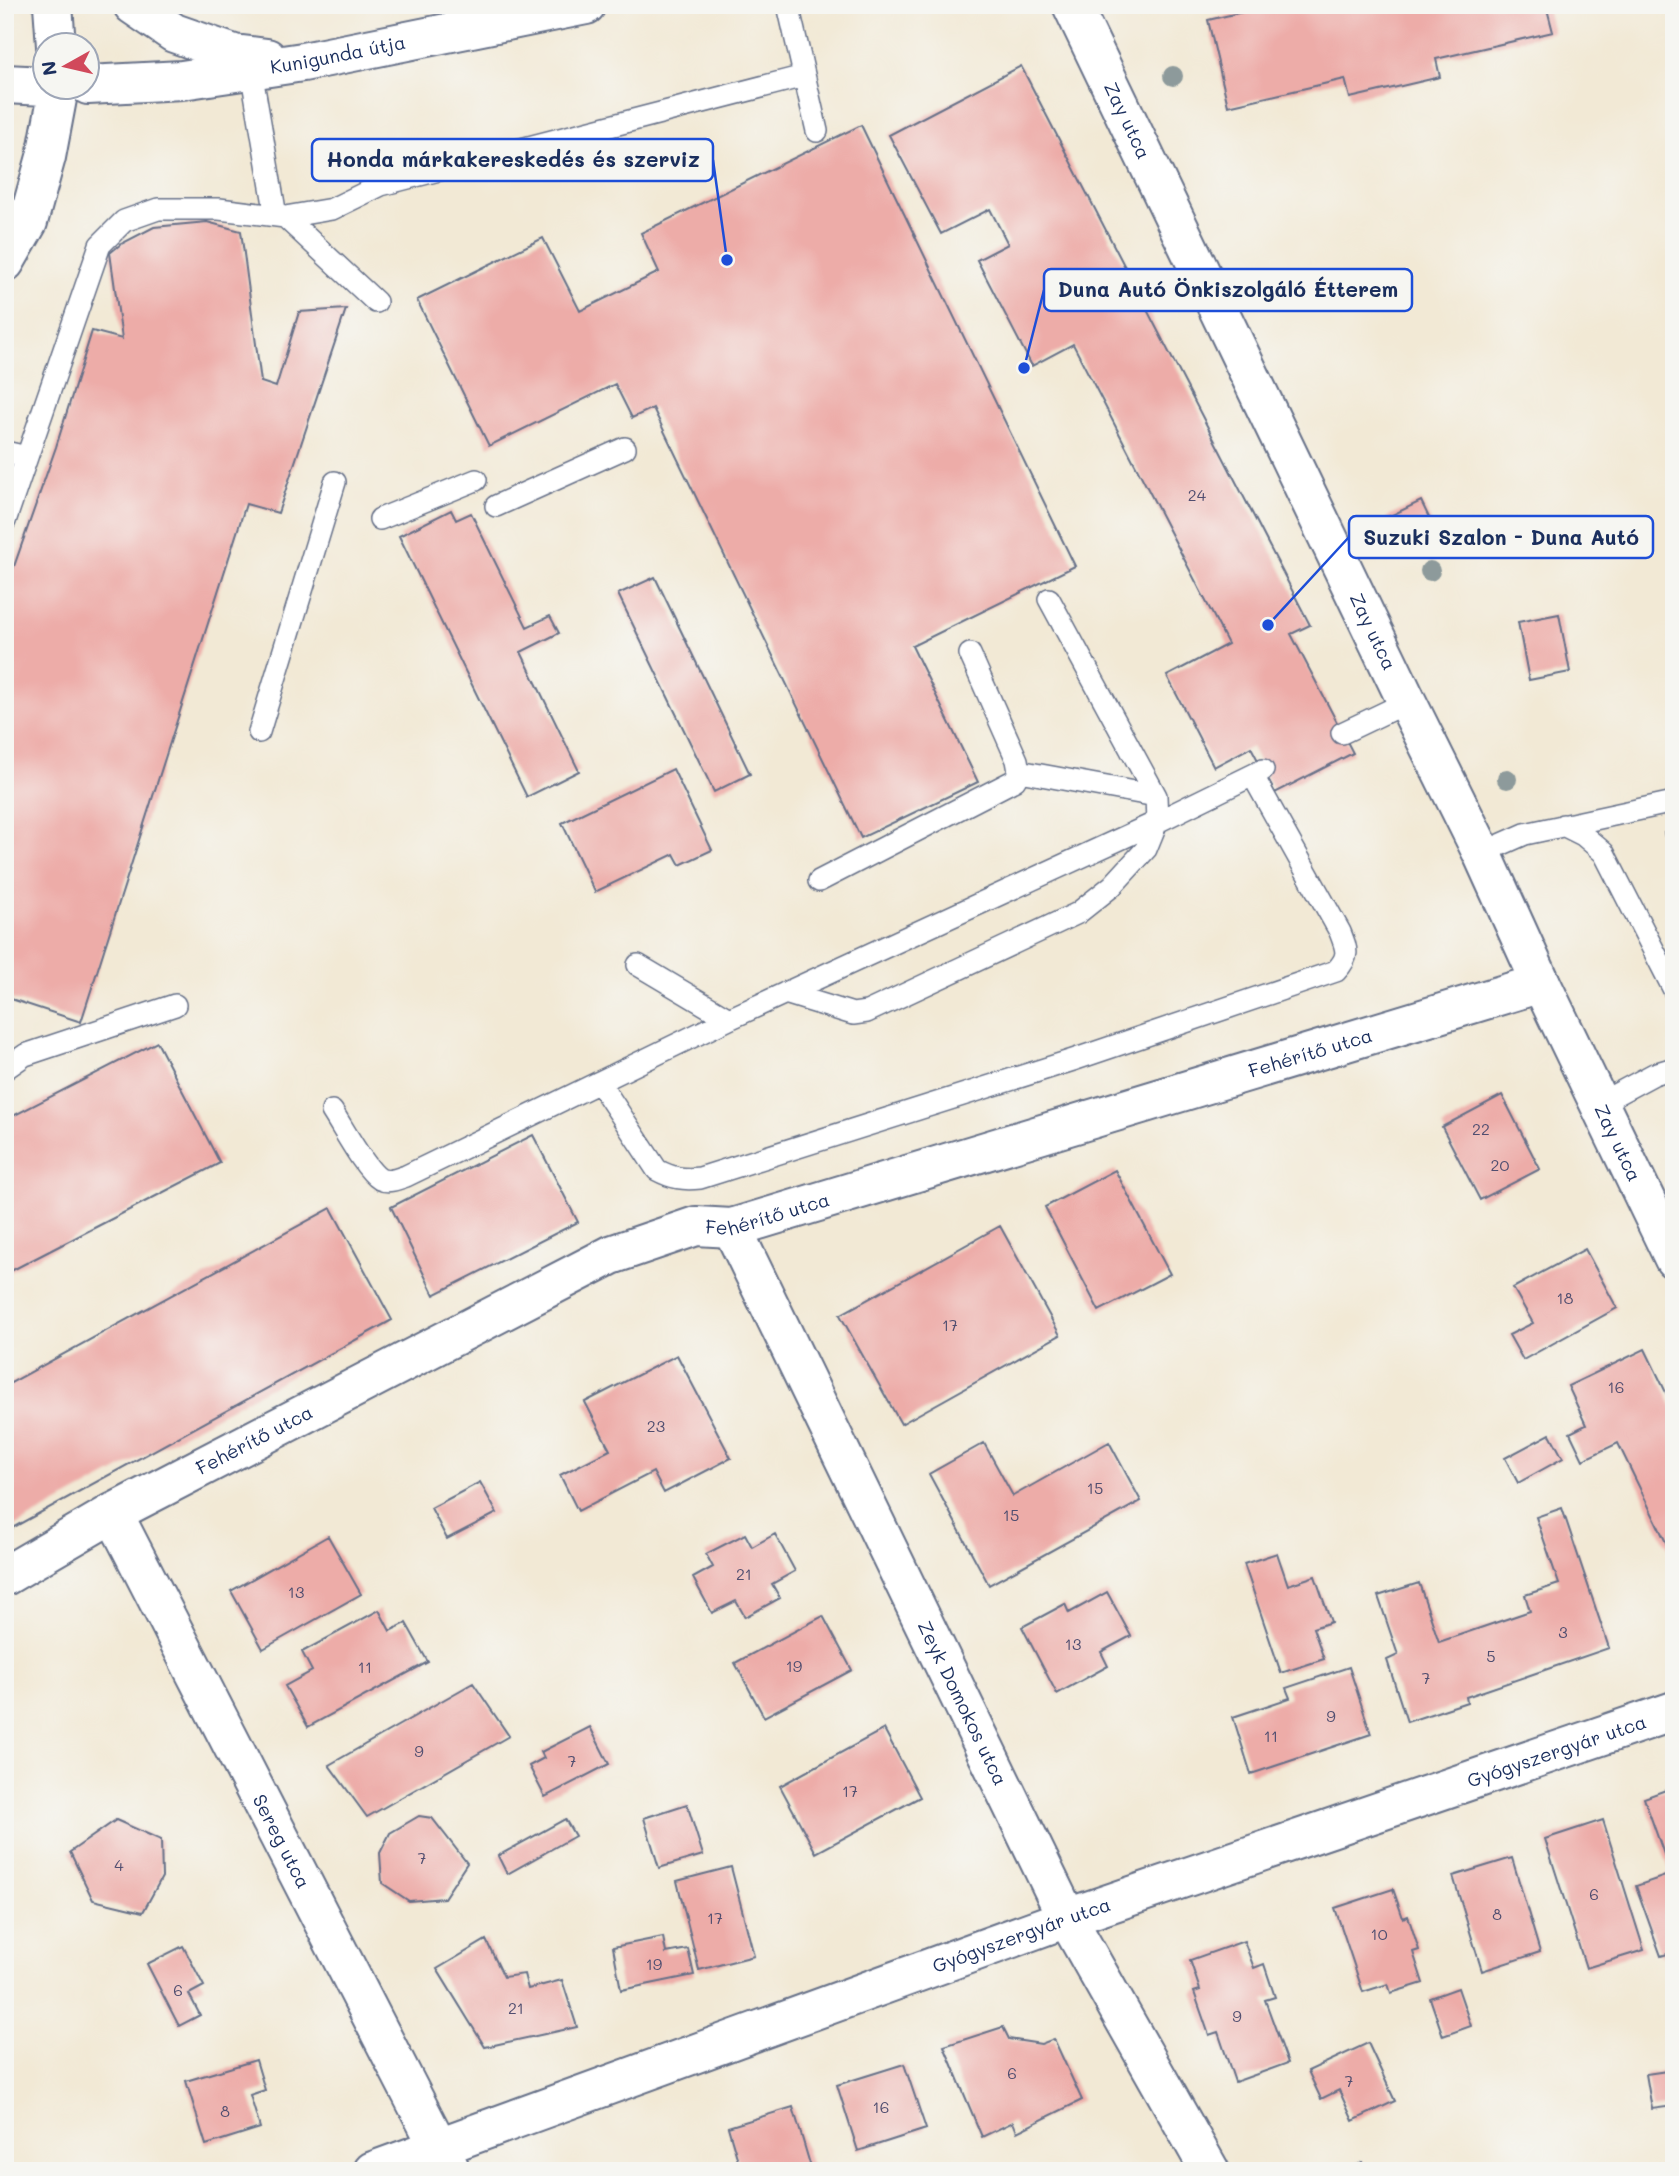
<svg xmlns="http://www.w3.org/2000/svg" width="1679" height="2176" font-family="Mali,sans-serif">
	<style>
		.building { fill: #edaca8 }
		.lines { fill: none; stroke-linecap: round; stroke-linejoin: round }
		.service-casing { stroke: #667088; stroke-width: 24 }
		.minor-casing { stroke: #667088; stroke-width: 42 }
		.service { stroke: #fff; stroke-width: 21 }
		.minor { stroke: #fff; stroke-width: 38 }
		.tree { fill: #8d9a9b }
		.labels { text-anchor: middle; stroke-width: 5; stroke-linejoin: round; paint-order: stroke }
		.number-label { font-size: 16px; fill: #504e70 }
		.street-label { font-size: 19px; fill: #1b2f5e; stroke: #f6f6f2 }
		.leader { fill: none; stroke: #1d4ed8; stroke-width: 2.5 }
		.callout-dot { fill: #1d4ed8; stroke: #f6f6f2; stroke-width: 2.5 }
		.callout { fill: #f6f6f2; stroke: #1d4ed8; stroke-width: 2.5 }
		.callout-label { font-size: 21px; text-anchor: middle; font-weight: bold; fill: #1b2f5e }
	</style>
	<rect width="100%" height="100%" fill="#f6f6f2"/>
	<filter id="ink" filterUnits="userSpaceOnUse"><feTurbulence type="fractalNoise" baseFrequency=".0143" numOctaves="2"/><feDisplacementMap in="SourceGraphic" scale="14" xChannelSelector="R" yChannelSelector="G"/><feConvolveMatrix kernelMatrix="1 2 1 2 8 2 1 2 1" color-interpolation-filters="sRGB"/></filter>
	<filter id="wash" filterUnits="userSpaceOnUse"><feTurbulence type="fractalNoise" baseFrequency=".00686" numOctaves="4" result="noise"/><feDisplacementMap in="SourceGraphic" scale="28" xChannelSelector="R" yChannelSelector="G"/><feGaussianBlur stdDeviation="1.57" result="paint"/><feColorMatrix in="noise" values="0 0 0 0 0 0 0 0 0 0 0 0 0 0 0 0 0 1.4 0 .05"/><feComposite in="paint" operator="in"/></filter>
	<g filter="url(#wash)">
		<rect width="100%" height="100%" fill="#f2e9d5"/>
		<g id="blocks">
			<path class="building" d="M1273 5H1546L1553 32 1436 59 1440 77 1350 98 1345 79 1228 106 1208 20Z
				M1021 66 1310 625 1291 634 1353 753 1275 793 1251 747 1214 767 1167 676 1228 644 1073 344 1032 366 977 260 1008 244 990 209 941 234 889 135Z
				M861 125 1075 566 912 646 978 782 861 838 653 408 632 418 615 384 489 446 417 300 543 238 580 311 659 272 641 233Z
				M207 222 241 231 261 382 276 387 299 312 346 309 278 513 246 504 81 1022 5 997V592L56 447 92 331 122 339 110 253 121 244 154 227Z
				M1421 501 1435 530 1399 547 1386 518Z
				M451 510 456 520 471 513 527 627 550 616 559 633 521 652 579 771 527 797 399 536Z
				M655 577 750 774 714 792 618 594Z
				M1559 614 1570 672 1529 680 1518 622Z
				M673 769 712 850 680 865 674 854 595 892 562 823Z
				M1674 831V873H1673L1664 833Z
				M157 1042 220 1163 5 1274V1120Z
				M1502 1095 1540 1169 1480 1200 1442 1127Z
				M533 1135 578 1222 434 1295 391 1207Z
				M1115 1170 1170 1274 1099 1311 1045 1207Z
				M331 1208 392 1320 5 1532V1386Z
				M1000 1226 1060 1335 901 1424 840 1315Z
				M1585 1249 1617 1308 1523 1360 1509 1335 1533 1323 1513 1288Z
				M1645 1349 1674 1409V1559L1618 1443 1583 1460 1570 1433 1586 1425 1568 1386Z
				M677 1355 731 1458 664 1493 653 1472 578 1511 560 1475 610 1450 585 1402Z
				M1550 1434 1563 1458 1518 1483 1505 1458Z
				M1109 1442 1141 1501 989 1585 929 1474 984 1443 1013 1496Z
				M480 1482 497 1513 447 1539 431 1508Z
				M1562 1508 1609 1648 1466 1697 1467 1702 1407 1722 1387 1660 1398 1655 1378 1596 1419 1583 1439 1642 1530 1611 1525 1595 1559 1584 1536 1517Z
				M745 1534 752 1547 775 1534 795 1571 772 1584 780 1598 745 1617 736 1601 712 1613 693 1578 713 1567 706 1554Z
				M328 1536 361 1594 263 1649 231 1591Z
				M1277 1553 1288 1585 1315 1576 1331 1622 1313 1628 1324 1659 1281 1673 1244 1564Z
				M1107 1592 1131 1636 1101 1652 1108 1666 1057 1694 1022 1627 1065 1604 1069 1613Z
				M379 1610 390 1631 406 1623 428 1662 308 1727 285 1686 312 1671 302 1652Z
				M823 1616 852 1670 764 1717 735 1663Z
				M1349 1667 1371 1734 1251 1774 1233 1717 1290 1698 1286 1688Z
				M473 1683 509 1736 367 1817 329 1765Z
				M590 1727 609 1764 545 1797 529 1766 544 1758 541 1752Z
				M884 1729 920 1797 816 1853 780 1786Z
				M1674 1787V1873L1671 1874 1644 1798Z
				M687 1804 703 1855 659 1868 644 1818Z
				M419 1816 432 1818 467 1863 444 1898 409 1901 382 1883 380 1853 390 1833Z
				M565 1819 575 1836 507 1874 498 1856Z
				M116 1820 161 1840 162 1877 143 1912 93 1900 70 1852Z
				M1603 1820 1644 1950 1586 1968 1545 1839Z
				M1512 1858 1540 1952 1482 1971 1453 1876Z
				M731 1867 754 1956 699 1970 677 1881Z
				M1671 1874 1674 1882V1952L1661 1956 1636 1886Z
				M1393 1889 1403 1918 1408 1916 1419 1950 1413 1952 1423 1983 1391 1993 1388 1984 1363 1992 1335 1908Z
				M663 1937 666 1953 688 1949 694 1975 621 1990 613 1947Z
				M486 1940 504 1977 524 1974 528 1989 562 1980 577 2027 485 2047 437 1969Z
				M1244 1941 1254 1968 1264 1964 1275 1997 1265 2000 1288 2063 1235 2082 1218 2032 1209 2035 1194 1992 1200 1990 1190 1960Z
				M183 1946 204 1986 189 1994 200 2015 179 2026 147 1964Z
				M1458 1988 1471 2026 1443 2036 1430 1998Z
				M1003 2027 1009 2039 1041 2044 1054 2039 1082 2100 1017 2132 1013 2122 982 2137 944 2046Z
				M1368 2043 1395 2101 1353 2121 1339 2090 1321 2099 1308 2071Z
				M256 2060 265 2090 250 2095 260 2128 206 2145 186 2081Z
				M904 2064 926 2129 858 2151 837 2085Z
				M1674 2070V2106L1652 2109 1646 2074Z
				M793 2107 812 2171H741L728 2127Z
				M1362 2162 1367 2171H1345Z"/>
		</g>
	</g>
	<g filter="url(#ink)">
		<use href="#blocks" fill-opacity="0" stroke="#667088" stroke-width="2"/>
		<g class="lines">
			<defs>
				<path id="service" d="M788 5 817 131
					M251 70 276 216
					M285 217 376 302
					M5 452 27 457
					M496 506 625 448
					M380 519 476 480
					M5 521 100 245 124 221 158 209H219L285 217 332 209 381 185 804 76
					M259 732 335 482
					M1342 733 1407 702
					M1019 771 1156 796
					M1563 825 1583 835 1604 853 1674 990
					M1482 853 1525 834 1674 802
					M819 881 1015 780 1019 771 1017 760 970 654
					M638 965 729 1019
					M785 993 853 1014 867 1012 1078 913 1112 886 1146 849 1157 822 1156 796 1049 599
					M5 1069 25 1055 175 1005
					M599 1082 657 1170C672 1178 683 1180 700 1178L1073 1060 1336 971C1350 956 1347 950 1340 932L1253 776
					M1600 1103 1654 1074 1674 1068
					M332 1111C342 1126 365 1170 380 1179 388 1183 398 1179 406 1176L729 1019 1157 822 1263 770"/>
				<g id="minor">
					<path d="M53 5 56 46"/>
					<path d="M133 5 174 33 234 54 267 58"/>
					<path id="s1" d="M1072 5 1407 702 1482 853 1541 983 1674 1259"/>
					<path d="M5 84 46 86"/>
					<path id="s2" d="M88 85 182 80 303 62 586 5"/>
					<path d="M5 262 28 222 46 157 59 88"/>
					<path id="s3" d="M732 1228 1067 1918 1210 2171"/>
					<path id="s4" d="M113 1513 450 2169"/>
					<path id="s5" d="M5 1576 113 1513 611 1255 696 1226 732 1228 1541 983"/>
					<path id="s6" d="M373 2171 1067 1918 1674 1711"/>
				</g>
			</defs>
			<use href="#service" class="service-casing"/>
			<use href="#minor" class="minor-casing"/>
			<use href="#service" class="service"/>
			<use href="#minor" class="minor"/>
		</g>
		<g class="tree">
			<circle cx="1173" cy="76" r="10"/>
			<circle cx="1430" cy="571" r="10"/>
			<circle cx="1507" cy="779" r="10"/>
		</g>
	</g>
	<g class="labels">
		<g class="number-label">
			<text x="1197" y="501">24</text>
			<text x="1481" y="1135">22</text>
			<text x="1500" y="1171">20</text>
			<text x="1565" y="1304">18</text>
			<text x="950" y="1331">17</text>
			<text x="1616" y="1393">16</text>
			<text x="656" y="1432">23</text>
			<text x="1095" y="1494">15</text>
			<text x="1011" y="1521">15</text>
			<text x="744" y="1580">21</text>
			<text x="296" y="1598">13</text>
			<text x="1563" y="1638">3</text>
			<text x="1073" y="1650">13</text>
			<text x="1491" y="1662">5</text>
			<text x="794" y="1672">19</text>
			<text x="365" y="1673">11</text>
			<text x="1426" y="1684">7</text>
			<text x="1331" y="1722">9</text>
			<text x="1271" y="1742">11</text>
			<text x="419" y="1757">9</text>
			<text x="572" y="1767">7</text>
			<text x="850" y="1797">17</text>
			<text x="422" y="1864">7</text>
			<text x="119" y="1871">4</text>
			<text x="1594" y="1900">6</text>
			<text x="1497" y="1920">8</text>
			<text x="715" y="1924">17</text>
			<text x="1379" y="1940">10</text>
			<text x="654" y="1970">19</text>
			<text x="178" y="1996">6</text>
			<text x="516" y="2014">21</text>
			<text x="1237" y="2022">9</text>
			<text x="1012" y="2079">6</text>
			<text x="1349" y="2087">7</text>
			<text x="881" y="2113">16</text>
			<text x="225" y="2117">8</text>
		</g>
		<g class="street-label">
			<text dy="7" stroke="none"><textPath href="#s2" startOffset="252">Kunigunda útja</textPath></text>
			<text dy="7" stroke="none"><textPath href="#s1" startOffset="128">Zay utca</textPath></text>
			<text dy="7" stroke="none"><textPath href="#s1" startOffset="695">Zay utca</textPath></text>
			<text dy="7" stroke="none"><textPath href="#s5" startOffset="1416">Fehérítő utca</textPath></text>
			<text dy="7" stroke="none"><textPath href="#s1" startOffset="1262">Zay utca</textPath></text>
			<text dy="7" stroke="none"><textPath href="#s5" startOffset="849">Fehérítő utca</textPath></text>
			<text dy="7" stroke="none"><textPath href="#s5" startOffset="284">Fehérítő utca</textPath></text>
			<text dy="7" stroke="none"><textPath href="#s3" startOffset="528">Zeyk Domokos utca</textPath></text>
			<text dy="7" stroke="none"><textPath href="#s6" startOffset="1256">Gyógyszergyár utca</textPath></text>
			<text dy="7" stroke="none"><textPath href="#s4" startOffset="369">Sereg utca</textPath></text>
			<text dy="7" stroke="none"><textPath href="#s6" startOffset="690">Gyógyszergyár utca</textPath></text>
		</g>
	</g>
	<path class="leader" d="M727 260L713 160M1024 368L1044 290M1268 625L1349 537"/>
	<g class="callout-dot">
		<circle cx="727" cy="260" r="7"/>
		<circle cx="1024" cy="368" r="7"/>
		<circle cx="1268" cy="625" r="7"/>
	</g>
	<g class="callout">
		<rect x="312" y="139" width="401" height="42" rx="7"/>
		<rect x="1044" y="269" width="368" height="42" rx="7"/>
		<rect x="1349" y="516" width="304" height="42" rx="7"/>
	</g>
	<g class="callout-label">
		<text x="513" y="167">Honda márkakereskedés és szerviz</text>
		<text x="1228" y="297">Duna Autó Önkiszolgáló Étterem</text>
		<text x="1501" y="545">Suzuki Szalon - Duna Autó</text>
	</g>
	<rect width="1679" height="2176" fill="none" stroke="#f6f6f2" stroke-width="28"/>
	<g transform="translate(66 66) rotate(262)"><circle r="33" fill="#f6f6f2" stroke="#9ea6b7" stroke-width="2"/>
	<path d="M0-5L12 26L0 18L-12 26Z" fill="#d1495b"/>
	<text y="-10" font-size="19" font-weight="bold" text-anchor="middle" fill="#1b2f5e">N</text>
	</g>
</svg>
